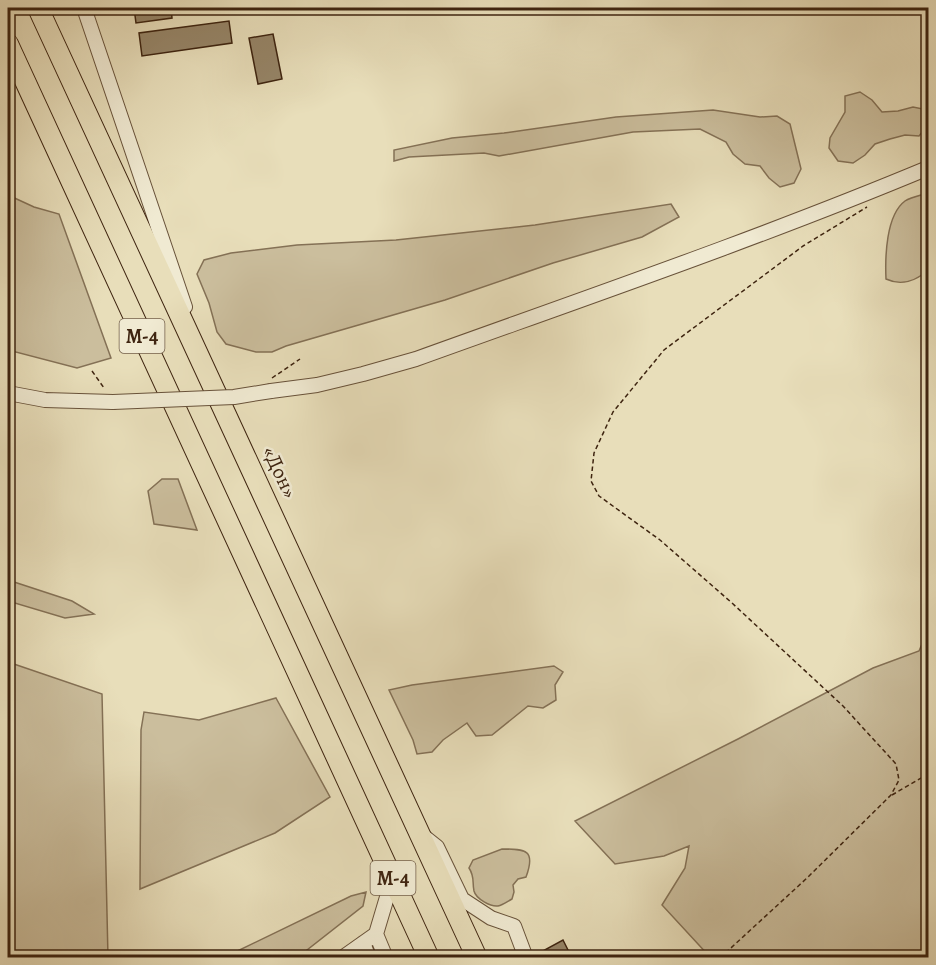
<svg xmlns="http://www.w3.org/2000/svg" width="936" height="965" font-family="Alegreya,serif">
	<style>
		.green { fill: #cbbe9d; stroke: #847156; stroke-width: 1.5 }
		.building { fill: #968568; stroke: #3e2410; stroke-width: 1.5 }
		.lines { fill: none; stroke-linecap: round; stroke-linejoin: round }
		.minor-casing { stroke: #68523a; stroke-width: 16 }
		.highway-casing { stroke: #3e2410; stroke-width: 22 }
		.path { stroke: #3e2410; stroke-width: 1.5; stroke-dasharray: 4.5 3; stroke-linecap: butt }
		.minor { stroke: #f0ead2; stroke-width: 14 }
		.highway { stroke: #e8deba; stroke-width: 20 }
		.minor-bridge-casing { stroke: #68523a; stroke-width: 16; stroke-linecap: butt }
		.minor-bridge { stroke: #f0ead2; stroke-width: 14 }
		.labels { text-anchor: middle; stroke-width: 5; stroke-linejoin: round; paint-order: stroke }
		.shield { fill: #f0ead2; stroke: #735f4a; stroke-width: 1.5 }
		.shield-label { font-size: 20px; font-weight: bold; fill: #3e2410 }
		.street-label { font-size: 21px; fill: #3e2410; stroke: #f0ead2 }
	</style>
	<rect width="100%" height="100%" fill="#e8deba"/>
	<filter id="stains"><feTurbulence type="fractalNoise" baseFrequency=".00333" numOctaves="4"/><feColorMatrix values="0 0 0 0 .2 0 0 0 0 .09 0 0 0 0 .02 0 0 0 .5 -.17"/></filter>
	<radialGradient id="worn" r=".72"><stop offset=".6" stop-color="#630" stop-opacity="0"/><stop offset="1" stop-color="#630" stop-opacity=".3"/></radialGradient>
	<path class="green" d="M860 92 872 100 882 112 898 111 913 107 928 110V125L919 136 905 135 890 139 875 144 865 155 853 163 838 161 829 148 830 138 845 112V96Z
		M713 110 760 117 777 116 790 124 801 169 794 183 780 187 769 178 760 166 745 164 733 154 726 142 700 129 633 132 499 156 484 153 409 157 394 161V150L452 138 504 133 616 117Z
		M928 193V270C916 281 901 286 886 279 885 257 886 215 905 201 911 197 922 195 928 193Z
		M8 195 34 207 59 214 111 358 77 368 8 350Z
		M671 204 679 217 642 237 553 263 445 300 286 346 272 352H256L226 344 217 332 209 303 197 274 204 260 231 253 297 245 396 240 535 225Z
		M162 479H178L197 530 154 524 148 491Z
		M8 580 72 601 94 614 65 618 8 601Z
		M928 630V757L926 759 928 761V957H710L662 905 685 868 689 846 664 856 615 864 575 821 738 739 873 668 919 651Z
		M8 662 102 694 108 957H8Z
		M554 666 563 672 555 685 556 700 543 708 528 706 492 735 476 736 467 723 443 740 432 752 417 754 413 740 389 690 412 685Z
		M276 698 330 797 275 833 140 889 141 730 144 712 199 720Z
		M502 849C526 849 536 850 526 877L518 879 513 885 514 892 512 899C508 901 503 905 498 906 491 907 476 899 474 891 472 882 475 877 469 868L473 860Z
		M366 892 363 906 298 957H225L351 896Z"/>
	<path class="building" d="M134 8H171L172 18 136 23Z
		M386 8H431V9L387 12Z
		M229 21 232 43 142 56 139 33Z
		M273 34 282 79 258 84 249 38Z
		M563 940 572 958H541L539 953Z"/>
	<g class="lines">
		<defs>
			<path id="minor" d="M84 8 185 307
				M271 391 317 385 363 374 416 359C588 297 760 238 928 168
				M8 393 45 400 113 402
				M422 835 437 847 462 899 491 918 514 926 526 958
				M376 934 386 958
				M363 943 369 958
				M342 958 376 934 390 887 385 877"/>
			<path id="highway" d="M38 8 477 958
				M8 44 429 958"/>
		</defs>
		<use href="#minor" class="minor-casing"/>
		<use href="#highway" class="highway-casing"/>
		<path class="path" d="M92 371 104 388
			M272 378 300 359
			M892 795 928 774
			M720 958 807 878 891 795 899 780 896 764 843 706 732 603 660 540 599 496 591 481 594 453 613 412 664 350 803 246 867 207"/>
		<use href="#minor" class="minor"/>
		<use href="#highway" class="highway"/>
		<defs>
			<path id="minor-bridge" d="M113 402 234 397 271 391"/>
		</defs>
		<use href="#minor-bridge" class="minor-bridge-casing"/>
		<use href="#minor-bridge" class="minor-bridge"/>
	</g>
	<g class="labels">
		<g class="shield">
			<rect x="119.5" y="319" width="45" height="34" rx="4.5"/>
			<rect x="370.5" y="861" width="45" height="34" rx="4.5"/>
		</g>
		<g class="shield-label">
			<text x="142" y="343">М-4</text>
			<text x="393" y="885">М-4</text>
		</g>
		<g class="street-label">
			<text transform="translate(280 472) rotate(65)" y="7">«Дон»</text>
		</g>
	</g>
	<rect width="936" height="965" fill="none" stroke="#e8deba" stroke-width="30"/>
	<rect x="9" y="9" width="918" height="947" fill="none" stroke="#3e2410" stroke-width="3"/>
	<rect x="15" y="15" width="906" height="935" fill="none" stroke="#3e2410" stroke-width="1.5"/>
	<rect width="100%" height="100%" filter="url(#stains)"/>
	<rect width="100%" height="100%" fill="url(#worn)"/>
</svg>
